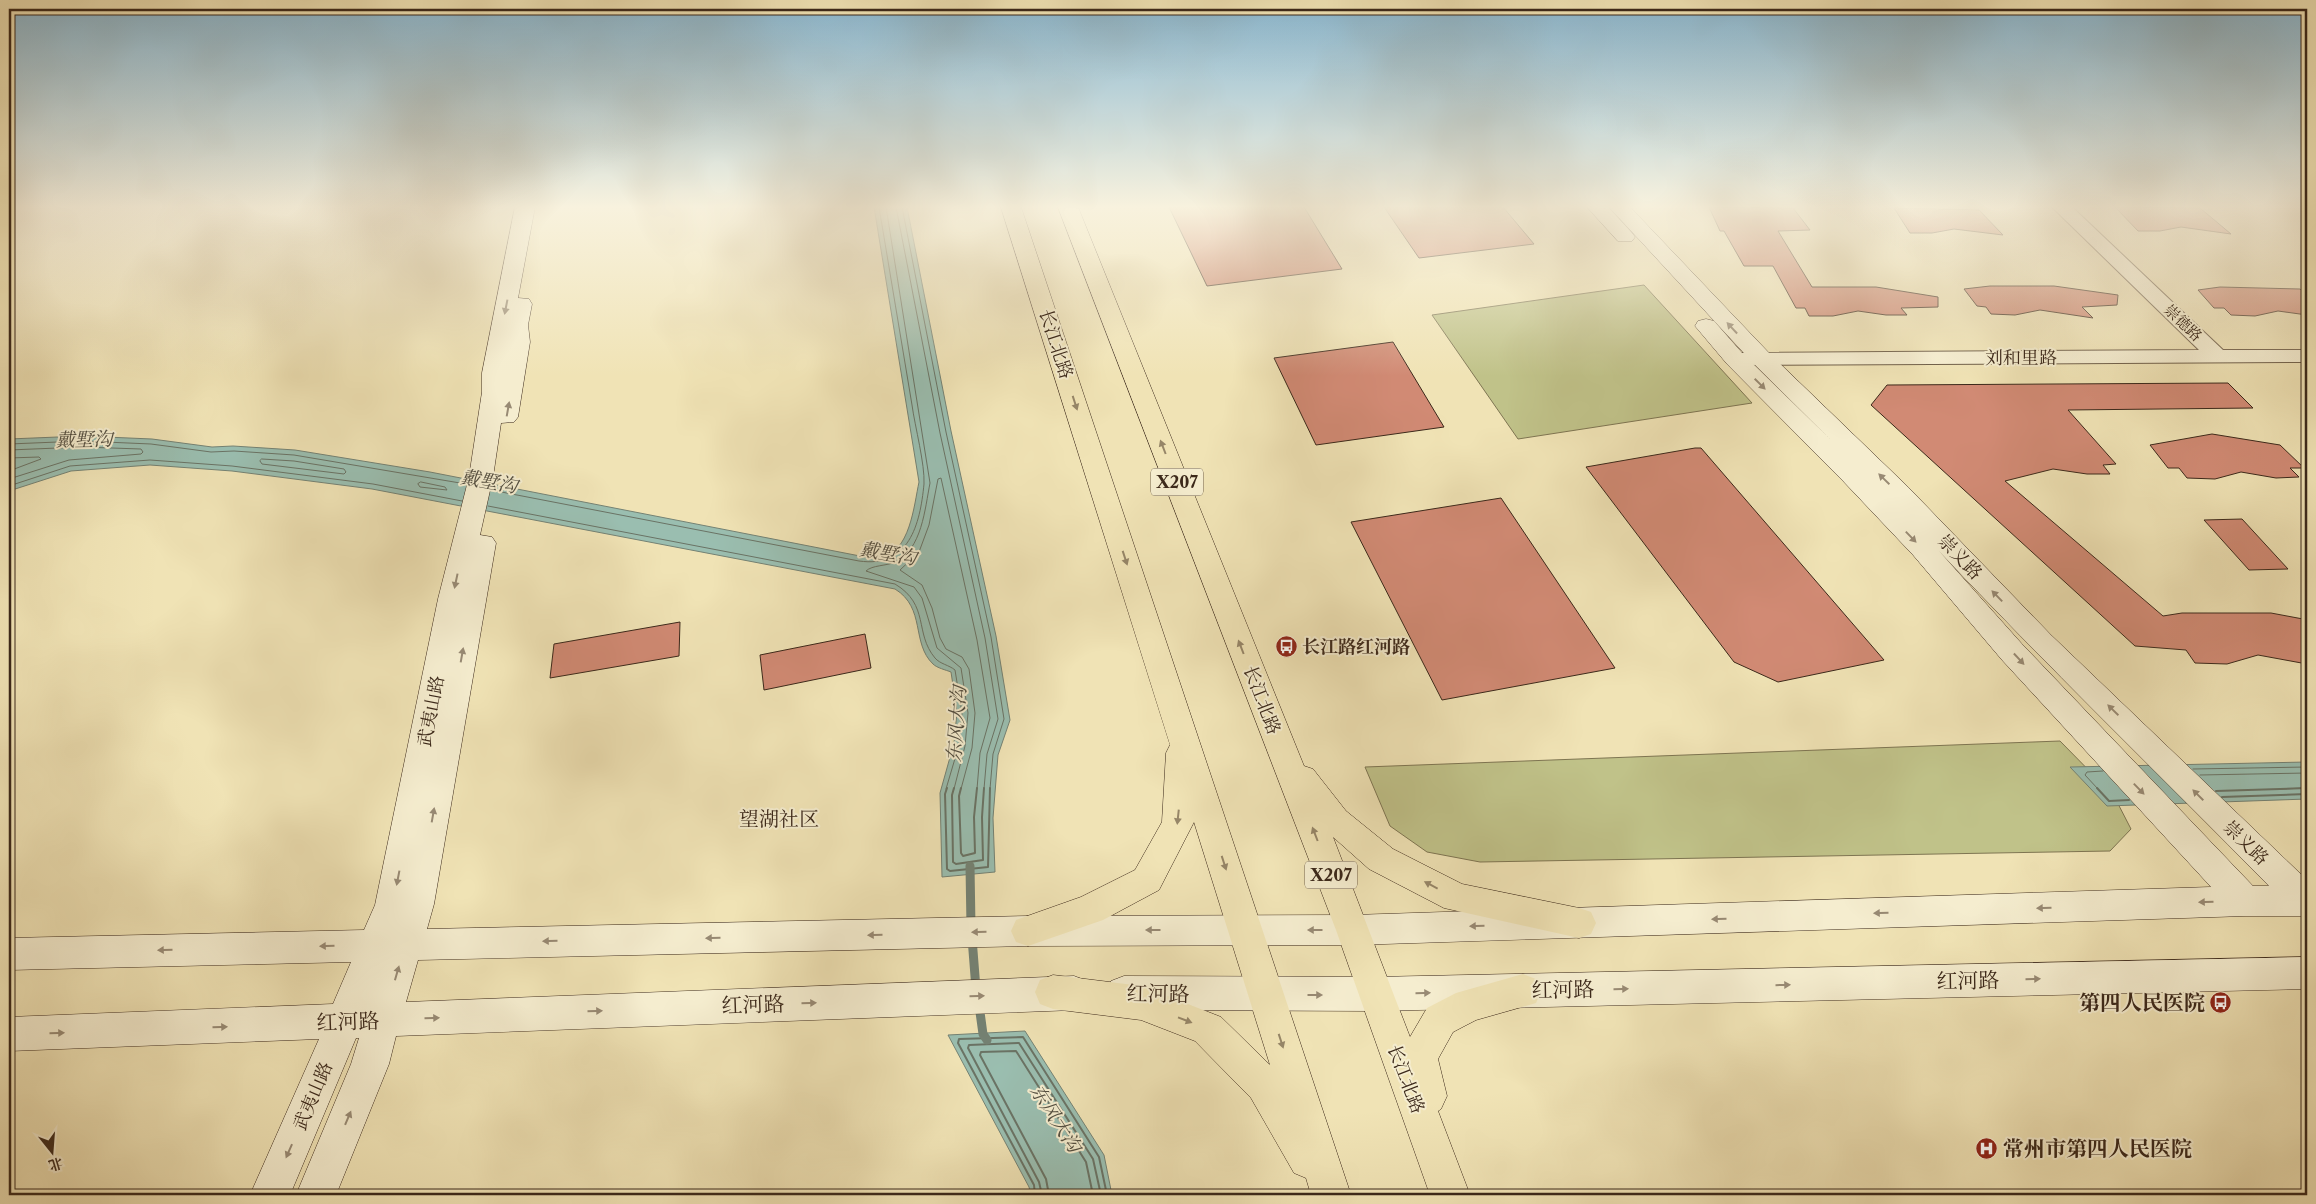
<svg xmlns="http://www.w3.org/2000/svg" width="2316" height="1204" font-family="'Libre Caslon Text','Noto Serif SC',serif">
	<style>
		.green { fill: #c0c289; stroke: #7e7552 }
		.water { fill: #9abeb0; stroke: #748274 }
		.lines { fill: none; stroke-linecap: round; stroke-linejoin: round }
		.shore-far1 { stroke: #6a7365; stroke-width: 1 }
		.shore { stroke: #6a7365; stroke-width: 2 }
		.stream { stroke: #748274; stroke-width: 9 }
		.building { fill: #d18a74; stroke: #3b281a }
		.street-casing { stroke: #685741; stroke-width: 2 }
		.secondary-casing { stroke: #3b281a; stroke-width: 1 }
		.primary-casing { stroke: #3b281a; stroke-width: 1 }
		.street { fill: #f5edcf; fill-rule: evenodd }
		.secondary { fill: #f5edcf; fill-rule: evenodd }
		.primary { fill: #f0e3b5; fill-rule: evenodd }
		.oneway { fill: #988a74 }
		.oneway2 { fill: #968668 }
		.labels { text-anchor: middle; stroke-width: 4; stroke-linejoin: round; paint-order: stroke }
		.far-street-label { font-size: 15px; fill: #3b281a; stroke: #f5edcf }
		.shield { fill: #f5edcf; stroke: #736350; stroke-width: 1 }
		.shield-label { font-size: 16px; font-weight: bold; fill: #3b281a }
		.street-label { font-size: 18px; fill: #3b281a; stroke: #f5edcf }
		.poi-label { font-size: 18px; font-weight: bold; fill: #3b281a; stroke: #f5edcf; text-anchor: start }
		.water-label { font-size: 19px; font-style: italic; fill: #534e40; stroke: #f5edcf }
		.quarter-label { font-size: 20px; fill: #3b281a; stroke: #f5edcf }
		.near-street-label { font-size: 21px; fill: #3b281a; stroke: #f5edcf }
		.near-poi-label { font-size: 21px; font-weight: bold; fill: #3b281a; stroke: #f5edcf; text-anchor: end }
	</style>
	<rect width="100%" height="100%" fill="#f0e3b5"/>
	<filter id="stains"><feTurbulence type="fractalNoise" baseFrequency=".004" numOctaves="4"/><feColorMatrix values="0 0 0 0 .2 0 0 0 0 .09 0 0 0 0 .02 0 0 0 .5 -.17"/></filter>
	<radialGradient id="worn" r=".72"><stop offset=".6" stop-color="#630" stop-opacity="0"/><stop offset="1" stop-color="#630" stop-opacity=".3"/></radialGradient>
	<path class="green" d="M1644 285 1752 403 1518 439 1432 315Z
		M2060 741 2114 796 2131 829 2110 851 1480 862 1427 852 1390 826 1365 767Z"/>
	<path class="water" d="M874 207H907L951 431 996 636 1010 720 998 755 993 818 995 872 942 877 940 793 954 743 957 712 951 672C946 670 937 668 933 664 911 643 926 608 895 589L372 489 232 471 150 465 71 471 9 491V439L82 436 152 439 212 447 233 446 295 450 430 472 860 556C866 557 873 558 880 557 910 554 914 505 919 482Z
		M2307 762V799L2107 806 2070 767Z
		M1025 1031 1104 1155 1112 1195H1031L1029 1187 948 1035Z"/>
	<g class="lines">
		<path class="shore-far1" d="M886 207 930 483C925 508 922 550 895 562 887 566 872 565 866 571L914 587 922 598 937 648 961 668 968 713 965 746 954 789
			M896 207 940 433 985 638 998 719 987 754 984 789
			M902 207 946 432 991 637 1004 719 993 754 990 789
			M9 444 82 441 151 444 211 452 234 451 294 455 466 484
			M9 450 82 447 141 449 143 452 141 454 69 460 9 479
			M9 458 39 457 41 459 9 471
			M262 459 294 461 344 469 346 472 344 474 262 464 260 461Z
			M421 482 445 487 447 490 420 487 418 484Z
			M9 486 70 466 150 460 232 466 373 484 462 501
			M491 490 859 561C909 568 920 525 924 484 925 464 915 427 912 405 901 339 890 273 879 207
			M488 506 895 584C930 605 914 633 935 658 940 664 949 665 955 670L962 713 959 745 946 789
			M2193 769 2307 767
			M2200 775 2307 773
			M961 789 972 748 975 713 969 669 962 657 946 649 940 638 932 608 922 585 900 570 919 552 929 525 938 479 941 478 977 640 990 718 980 753 977 789
			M2098 789 2085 775 2087 772 2103 771
			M2281 789 2307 788"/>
		<path class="shore" d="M947 788 945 794 947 869 950 871 988 867 990 788
			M954 788 952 795 953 862 956 864 983 860 982 817 984 788
			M961 788 959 796 961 853 963 856 975 853 974 817 977 788
			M2097 788 2109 801 2129 800
			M2216 791 2307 788
			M2222 797 2307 794
			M1035 1195 1034 1185 958 1043 959 1039 1023 1037 1099 1157 1107 1195
			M1042 1195 1039 1182 968 1048 969 1045 1019 1043 1093 1159 1101 1195
			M1049 1195 1046 1179 980 1055 981 1052 1016 1051 1086 1162 1093 1195"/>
		<path class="stream" d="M970 866 971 927
			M972 938 976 989
			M979 1005 983 1034 987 1040"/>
	</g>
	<path class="building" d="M1169 207H1304L1342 269 1207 286Z
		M1384 207H1503L1534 244 1419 258Z
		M1709 207 1793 208 1810 230 1778 231 1812 287H1876L1938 297V307L1901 308 1907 315H1886L1858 311 1833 316H1809L1805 308H1796L1773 266H1744L1724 231H1720Z
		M2115 207 2200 208 2231 234 2181 227 2160 231H2138Z
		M1894 208 1979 210 2003 235 1954 229 1932 233H1910Z
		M1990 286H2054L2118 295 2117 305 2082 307 2093 318 2040 310 2015 315 1991 314 1986 307 1977 306 1964 289Z
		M2220 287 2300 289 2307 295V315L2278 311 2255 316 2231 315 2224 308H2214L2198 290Z
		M1393 342 1444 427 1316 445 1274 358Z
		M2228 383 2253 408 2068 410 2116 464 2103 465 2110 474H2087L2053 469 2005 481 2163 616 2182 613H2271L2303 619 2307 624V664L2258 655 2227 664 2195 663 2186 650 2135 646 1871 405 1887 385Z
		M2212 434 2280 445 2304 468H2290L2299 477 2276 478 2241 472 2215 479 2187 478 2179 468H2168L2150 445Z
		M1695 448H1701L1884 660 1778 682 1734 662 1586 467Z
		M1501 498 1615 668 1442 700 1351 522Z
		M2242 519 2288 569 2249 570 2204 520Z
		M680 622 679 656 550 678 554 644Z
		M865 634 871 668 764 690 760 655Z"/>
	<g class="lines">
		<defs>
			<path id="street" d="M2052 207H2072L2223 350H2307V362L1741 365 1733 364 1730 359 1733 354 1741 353 2199 350Z"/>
			<path id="secondary" d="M515 207H535L518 298 529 299 532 304 528 325 530 342 518 417 514 422 501 423 493 477 480 535 492 537 496 543 434 904 427 929 1028 916 1353 915 2211 887 2002 660 1913 555 1843 481 1727 364 1695 326 1698 321 1706 319 1714 321 1743 354 1832 441 1754 364 1609 207H1630L1770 354 1908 487 2051 635 2307 880V916H2245L1353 945 1028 946 418 960 406 1002 1074 976 1087 981 1092 993 1087 1005 1074 1010 396 1036 389 1064 336 1195H296L351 1064 359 1038H356L290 1195H250L319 1039 9 1051V1017L333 1004 351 962 9 970V938L364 930 375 905 438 599 469 477 482 392V373ZM1939 551C2046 665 2159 774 2269 886H2253L2022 644Z
				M1587 207H1608L1632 233 1635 237 1632 241H1618Z
				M2307 957V989L1375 1011 1124 1010 1111 1005 1106 993 1111 981 1124 976 1375 977Z"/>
			<path id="primary" d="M1001 207H1021L1351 1195H1311L1306 1178 1294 1173 1251 1098 1195 1041 1141 1020 1053 1009 1040 1004 1035 992 1040 980 1053 975 1142 986 1221 1017 1270 1065 1194 822 1159 890 1103 920 1028 946 1016 942 1011 931 1016 920 1081 897 1135 870 1162 822 1166 753 1170 745Z
				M1058 207H1078L1304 766 1313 769 1346 811 1393 849 1462 884 1579 908 1591 912 1596 923 1591 934 1579 938 1444 908 1369 869 1333 837 1410 1037 1427 1008 1456 993 1523 974 1536 979 1541 991 1536 1003 1476 1020 1453 1032 1438 1059 1447 1096 1441 1109 1438 1111 1470 1195H1430L1336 930Z"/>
		</defs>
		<use href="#street" class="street-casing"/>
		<use href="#secondary" class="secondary-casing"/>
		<use href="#primary" class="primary-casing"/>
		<use href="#street" class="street"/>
		<use href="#secondary" class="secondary"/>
		<use href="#primary" class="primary"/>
	</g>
	<defs><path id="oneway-solid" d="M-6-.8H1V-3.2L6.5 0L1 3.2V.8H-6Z" transform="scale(1.25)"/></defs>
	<g class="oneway">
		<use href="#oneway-solid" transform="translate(506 307) rotate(101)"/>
		<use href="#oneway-solid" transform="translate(1732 328) rotate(-133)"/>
		<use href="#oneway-solid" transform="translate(1760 384) rotate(45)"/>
		<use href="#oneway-solid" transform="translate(508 409) rotate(-80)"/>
		<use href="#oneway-solid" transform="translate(1884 479) rotate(-136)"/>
		<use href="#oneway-solid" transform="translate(1911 537) rotate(46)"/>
		<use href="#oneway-solid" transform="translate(456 581) rotate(102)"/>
		<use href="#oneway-solid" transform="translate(1997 596) rotate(-134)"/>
		<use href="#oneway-solid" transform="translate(462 655) rotate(-80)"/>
		<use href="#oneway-solid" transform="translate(2019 659) rotate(47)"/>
		<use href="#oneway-solid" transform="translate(2113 710) rotate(-136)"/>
		<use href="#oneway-solid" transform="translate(2139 789) rotate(46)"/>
		<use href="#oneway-solid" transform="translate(2198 795) rotate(-135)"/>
		<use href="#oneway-solid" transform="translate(433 815) rotate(-80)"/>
		<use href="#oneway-solid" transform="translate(398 878) rotate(101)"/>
		<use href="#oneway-solid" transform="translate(2206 902) rotate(178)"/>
		<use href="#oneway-solid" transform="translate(2044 908) rotate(178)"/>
		<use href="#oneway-solid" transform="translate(1881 913) rotate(178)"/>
		<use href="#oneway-solid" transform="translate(1719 919) rotate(178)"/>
		<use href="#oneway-solid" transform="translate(1477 926) rotate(178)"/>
		<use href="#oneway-solid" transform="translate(1153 930) rotate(180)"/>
		<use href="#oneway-solid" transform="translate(1315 930) rotate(-180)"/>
		<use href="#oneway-solid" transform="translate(979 932) rotate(178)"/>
		<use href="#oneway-solid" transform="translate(875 935) rotate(179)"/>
		<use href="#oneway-solid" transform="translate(713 938) rotate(179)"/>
		<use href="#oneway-solid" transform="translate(550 941) rotate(179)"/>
		<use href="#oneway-solid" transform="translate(327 946) rotate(178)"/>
		<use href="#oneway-solid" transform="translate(165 950) rotate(178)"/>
		<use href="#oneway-solid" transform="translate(397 973) rotate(-74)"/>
		<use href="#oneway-solid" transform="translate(2033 979) rotate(-1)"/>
		<use href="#oneway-solid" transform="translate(1783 985) rotate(-1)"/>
		<use href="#oneway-solid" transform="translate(1621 989) rotate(-1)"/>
		<use href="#oneway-solid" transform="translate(1423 993) rotate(-1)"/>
		<use href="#oneway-solid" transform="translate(1315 995)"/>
		<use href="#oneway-solid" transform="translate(977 996) rotate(-2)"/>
		<use href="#oneway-solid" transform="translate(809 1003) rotate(-2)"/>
		<use href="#oneway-solid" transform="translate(595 1011) rotate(-2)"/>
		<use href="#oneway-solid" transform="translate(432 1018) rotate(-2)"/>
		<use href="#oneway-solid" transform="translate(220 1027) rotate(-2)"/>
		<use href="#oneway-solid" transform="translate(57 1033) rotate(-1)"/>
		<use href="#oneway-solid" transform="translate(348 1118) rotate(-67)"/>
		<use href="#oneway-solid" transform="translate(289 1151) rotate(114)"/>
	</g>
	<g class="oneway2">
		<use href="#oneway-solid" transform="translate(1075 403) rotate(72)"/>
		<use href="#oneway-solid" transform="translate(1163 447) rotate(-111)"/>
		<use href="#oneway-solid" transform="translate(1125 558) rotate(72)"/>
		<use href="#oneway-solid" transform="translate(1241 647) rotate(-111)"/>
		<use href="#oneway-solid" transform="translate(1178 817) rotate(96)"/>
		<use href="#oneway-solid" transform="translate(1315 834) rotate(-111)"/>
		<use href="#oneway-solid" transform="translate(1224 863) rotate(72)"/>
		<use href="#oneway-solid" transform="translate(1431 885) rotate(-152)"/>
		<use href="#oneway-solid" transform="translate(1185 1020) rotate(21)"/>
		<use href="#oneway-solid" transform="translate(1281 1041) rotate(72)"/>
	</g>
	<linearGradient id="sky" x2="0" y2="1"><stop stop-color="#89b8d2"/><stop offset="0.55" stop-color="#f8f2de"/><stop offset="1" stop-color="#f8f2de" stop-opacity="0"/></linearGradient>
	<rect width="2316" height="376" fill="url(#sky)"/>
	<defs>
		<symbol id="bus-disc" viewBox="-11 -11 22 22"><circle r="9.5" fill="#8f2418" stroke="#f5edcf"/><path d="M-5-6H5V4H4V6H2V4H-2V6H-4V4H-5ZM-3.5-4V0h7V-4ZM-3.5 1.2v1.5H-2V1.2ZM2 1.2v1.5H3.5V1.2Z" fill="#fff"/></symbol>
		<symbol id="hospital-disc" viewBox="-11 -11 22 22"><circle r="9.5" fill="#8f2418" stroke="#f5edcf"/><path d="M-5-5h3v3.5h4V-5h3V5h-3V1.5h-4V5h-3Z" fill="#fff"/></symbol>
	</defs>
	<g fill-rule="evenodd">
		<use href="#bus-disc" x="1274" y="634" width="25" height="25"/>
		<use href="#bus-disc" x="2208" y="990" width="25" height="25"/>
		<use href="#hospital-disc" x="1974" y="1136" width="25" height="25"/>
	</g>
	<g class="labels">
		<g class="far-street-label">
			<text transform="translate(2183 323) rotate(44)" y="5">崇德路</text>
		</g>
		<g class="shield">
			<rect x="1151" y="468.5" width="52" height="27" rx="4"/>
			<rect x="1305" y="861.5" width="52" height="27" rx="4"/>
		</g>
		<g class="shield-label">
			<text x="1177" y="488">X207</text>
			<text x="1331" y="881">X207</text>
		</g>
		<g class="street-label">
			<text transform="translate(1056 344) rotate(72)" y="6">长江北路</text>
			<text x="2021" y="364">刘和里路</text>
			<text transform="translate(1960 557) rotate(46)" y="6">崇义路</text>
			<text transform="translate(1262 700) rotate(69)" y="6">长江北路</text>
			<text transform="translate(431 711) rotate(-79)" y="6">武夷山路</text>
			<text transform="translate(2246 843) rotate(44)" y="6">崇义路</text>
			<text transform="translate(1406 1079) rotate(69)" y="6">长江北路</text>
			<text transform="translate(313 1096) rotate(-67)" y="6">武夷山路</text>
		</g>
		<g class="poi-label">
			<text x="1302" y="653">长江路红河路</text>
		</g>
		<g class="water-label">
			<text transform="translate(84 439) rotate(-1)" y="7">戴墅沟</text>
			<text transform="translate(489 481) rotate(10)" y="7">戴墅沟</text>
			<text transform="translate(888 553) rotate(10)" y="7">戴墅沟</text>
			<text transform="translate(956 724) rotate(-86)" y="7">东风大沟</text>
			<text transform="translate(1056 1118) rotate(57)" y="7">东风大沟</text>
		</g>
		<g class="quarter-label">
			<text x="779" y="826">望湖社区</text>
		</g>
		<g class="near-street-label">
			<text transform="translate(1968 981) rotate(-1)" y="7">红河路</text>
			<text transform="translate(1563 990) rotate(-1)" y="7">红河路</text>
			<text transform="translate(1158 994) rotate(1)" y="7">红河路</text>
			<text transform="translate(753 1005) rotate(-2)" y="7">红河路</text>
			<text transform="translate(348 1022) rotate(-2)" y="7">红河路</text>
		</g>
		<g class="near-poi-label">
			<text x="2205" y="1010">第四人民医院</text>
			<text x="2003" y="1156" text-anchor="start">常州市第四人民医院</text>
		</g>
	</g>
	<rect width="2316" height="1204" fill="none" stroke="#f0e3b5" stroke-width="30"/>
	<rect x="10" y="10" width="2296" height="1184" fill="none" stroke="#3b281a" stroke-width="2.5"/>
	<rect x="15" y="15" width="2286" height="1174" fill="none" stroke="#3b281a"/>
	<g transform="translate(52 1152) rotate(163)" stroke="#f5edcf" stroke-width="4" paint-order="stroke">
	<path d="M0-4L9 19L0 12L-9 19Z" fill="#3b281a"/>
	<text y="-8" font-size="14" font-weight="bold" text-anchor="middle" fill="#3b281a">北</text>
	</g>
	<rect width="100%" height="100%" filter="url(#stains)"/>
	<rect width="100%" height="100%" fill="url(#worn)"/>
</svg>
